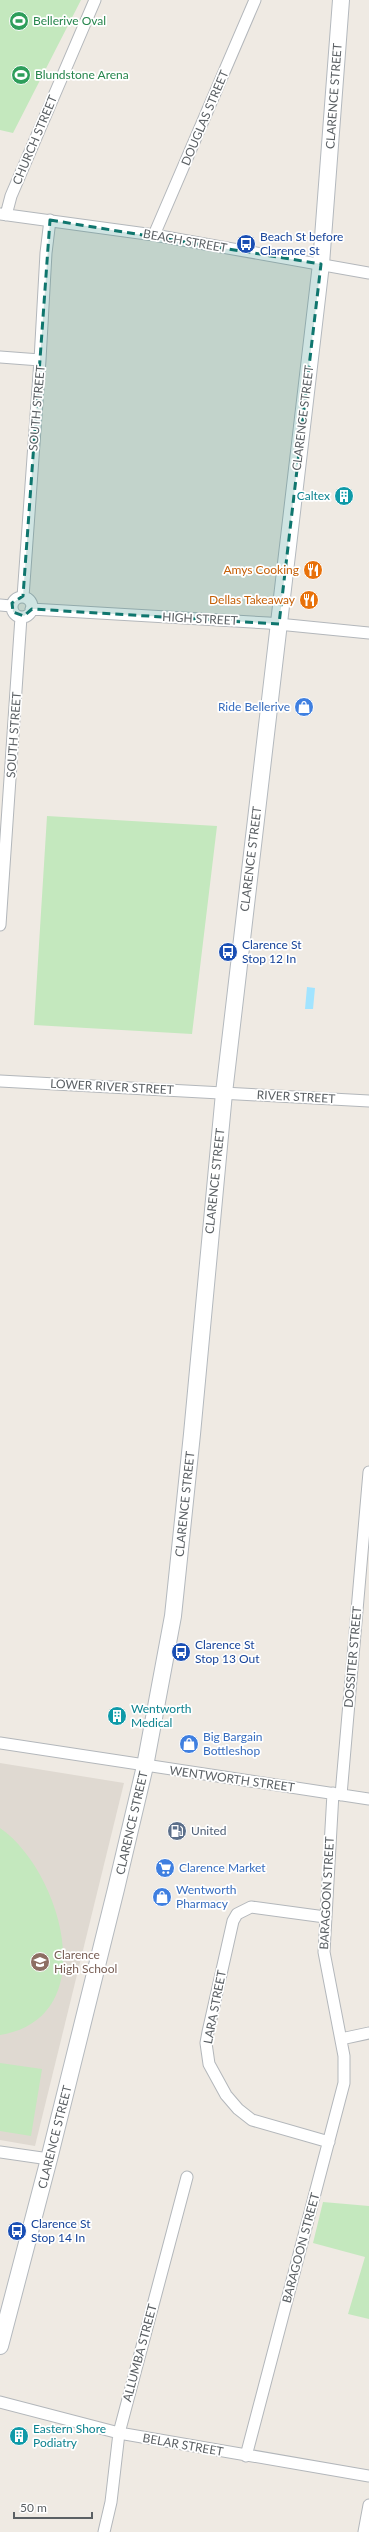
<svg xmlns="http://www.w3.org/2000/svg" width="369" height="2532" font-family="Lato,sans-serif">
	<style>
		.education { fill: #dfd9d1 }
		.green { fill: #c4e8be }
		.water { fill: #a2e4ff }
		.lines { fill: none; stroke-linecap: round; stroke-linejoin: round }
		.street-casing { stroke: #b3b7bb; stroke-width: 13 }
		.secondary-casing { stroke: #b4b9be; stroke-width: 18 }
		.street { stroke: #fff; stroke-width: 11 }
		.secondary { stroke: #fff; stroke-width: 16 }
		.marked { fill: #0f766e; fill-opacity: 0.2; stroke: #0f766e; stroke-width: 3; stroke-dasharray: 8 5; stroke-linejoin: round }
		.labels { text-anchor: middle; stroke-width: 3.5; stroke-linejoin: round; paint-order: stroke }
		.leisure-label { font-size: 12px; fill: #27864d; stroke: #fff; text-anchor: start }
		.street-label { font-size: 12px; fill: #5b6064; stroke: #fff }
		.transit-label { font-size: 12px; fill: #164399; stroke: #fff; text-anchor: start }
		.culture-label { font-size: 12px; fill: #0d838f; stroke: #fff; text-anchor: start }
		.food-label { font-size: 12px; fill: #c56008; stroke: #fff; text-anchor: end }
		.shop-label { font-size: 12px; fill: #366cbe; stroke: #fff; text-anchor: start }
		.service-label { font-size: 12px; fill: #4e5e75; stroke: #fff; text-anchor: start }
		.education-label { font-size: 12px; fill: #785e54; stroke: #fff; text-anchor: start }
	</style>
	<rect width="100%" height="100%" fill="#efeae3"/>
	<path class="education" d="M0 1763 124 1783 35 2146 0 2140Z"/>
	<path class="green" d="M0 0H81L13 133 0 130Z
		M47 816 217 826 192 1034 34 1025Z
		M0 1828C61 1870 105 2018 0 2035Z
		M0 2063 42 2069 31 2136 0 2131Z
		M323 2202 369 2206V2319L348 2314 365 2257 313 2243Z"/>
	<path class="water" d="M307 987 315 988 313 1009H305Z"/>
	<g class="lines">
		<defs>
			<path id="street" d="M0 214 154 235 369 273
				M6 215 11 196 95 0
				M154 235 255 0
				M0 357 40 360
				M23 597 40 360 46 253 50 220
				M12 607a10 10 0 1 1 20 0a10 10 0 1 1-20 0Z
				M0 605 11 606
				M31 609 268 623 369 633
				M0 925 21 617
				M0 1081 369 1101
				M0 1743 369 1799
				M341 1795 369 1472
				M325 1917 251 1907 237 1914 233 1921 208 2032 206 2043 209 2064 226 2095 238 2109 252 2120 329 2142
				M341 2039 369 2033
				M0 2152 49 2159
				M0 2402 119 2433 369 2476
				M246 2456 344 2083V2056L324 1952 333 1793
				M104 2532 111 2502 119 2433 187 2177
				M364 2532 369 2505"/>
			<path id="secondary" d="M0 2346 49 2159 116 1889 145 1766 173 1616 192 1434 224 1093 321 264 341 0"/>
		</defs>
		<use href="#street" class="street-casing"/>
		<use href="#secondary" class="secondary-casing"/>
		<use href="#street" class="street"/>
		<use href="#secondary" class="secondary"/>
	</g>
	<path class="marked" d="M50 220 321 264 279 624 32 609 24 616 13 612 12 603 23 596Z"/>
	<defs>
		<symbol id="stadium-disc" viewBox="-11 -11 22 22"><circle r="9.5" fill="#2e9e5b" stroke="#fff"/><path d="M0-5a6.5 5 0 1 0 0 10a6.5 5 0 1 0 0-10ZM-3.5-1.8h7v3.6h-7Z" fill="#fff"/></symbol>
		<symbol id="bus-disc" viewBox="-11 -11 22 22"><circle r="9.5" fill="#1a4fb4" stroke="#fff"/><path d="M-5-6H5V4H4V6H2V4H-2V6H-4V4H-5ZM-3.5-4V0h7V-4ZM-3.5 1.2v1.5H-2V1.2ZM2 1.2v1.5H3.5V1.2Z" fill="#fff"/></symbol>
		<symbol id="building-disc" viewBox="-11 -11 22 22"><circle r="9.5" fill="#0f9aa8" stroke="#fff"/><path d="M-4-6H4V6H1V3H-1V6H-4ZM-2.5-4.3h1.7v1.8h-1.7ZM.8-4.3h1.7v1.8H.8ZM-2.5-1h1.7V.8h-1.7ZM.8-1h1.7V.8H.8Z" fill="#fff"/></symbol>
		<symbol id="restaurant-disc" viewBox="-11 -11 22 22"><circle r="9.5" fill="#e8710a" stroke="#fff"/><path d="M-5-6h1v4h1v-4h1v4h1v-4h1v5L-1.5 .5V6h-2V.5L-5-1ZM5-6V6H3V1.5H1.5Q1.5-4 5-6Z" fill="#fff"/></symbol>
		<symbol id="shop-disc" viewBox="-11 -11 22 22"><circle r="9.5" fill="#3f7fe0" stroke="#fff"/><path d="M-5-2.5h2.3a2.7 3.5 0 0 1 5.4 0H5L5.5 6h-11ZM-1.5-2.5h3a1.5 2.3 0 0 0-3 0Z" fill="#fff"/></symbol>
		<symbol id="fuel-disc" viewBox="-11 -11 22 22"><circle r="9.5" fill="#5c6f8a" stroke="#fff"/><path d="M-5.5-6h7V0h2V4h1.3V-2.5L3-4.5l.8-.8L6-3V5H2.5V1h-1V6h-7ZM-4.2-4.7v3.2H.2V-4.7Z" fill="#fff"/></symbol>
		<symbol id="supermarket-disc" viewBox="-11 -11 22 22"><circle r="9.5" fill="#3f7fe0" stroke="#fff"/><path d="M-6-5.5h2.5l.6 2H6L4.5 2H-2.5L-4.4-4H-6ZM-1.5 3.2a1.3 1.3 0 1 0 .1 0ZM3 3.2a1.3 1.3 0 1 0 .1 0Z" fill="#fff"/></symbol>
		<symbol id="school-disc" viewBox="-11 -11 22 22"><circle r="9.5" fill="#8d6e63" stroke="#fff"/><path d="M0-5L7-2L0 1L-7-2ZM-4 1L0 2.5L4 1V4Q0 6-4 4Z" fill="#fff"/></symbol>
	</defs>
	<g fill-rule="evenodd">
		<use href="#stadium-disc" x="8" y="10" width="22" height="22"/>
		<use href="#stadium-disc" x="10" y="64" width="22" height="22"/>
		<use href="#bus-disc" x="235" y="233" width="22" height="22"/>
		<use href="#building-disc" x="333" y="485" width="22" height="22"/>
		<use href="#restaurant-disc" x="302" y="559" width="22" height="22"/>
		<use href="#restaurant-disc" x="298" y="589" width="22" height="22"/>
		<use href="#shop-disc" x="293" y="696" width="22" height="22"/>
		<use href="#bus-disc" x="217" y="941" width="22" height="22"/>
		<use href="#bus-disc" x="170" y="1641" width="22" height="22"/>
		<use href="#building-disc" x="106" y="1705" width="22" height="22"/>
		<use href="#shop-disc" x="178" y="1733" width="22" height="22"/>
		<use href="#fuel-disc" x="166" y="1820" width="22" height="22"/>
		<use href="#supermarket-disc" x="154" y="1857" width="22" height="22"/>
		<use href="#shop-disc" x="151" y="1886" width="22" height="22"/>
		<use href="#school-disc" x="29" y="1951" width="22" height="22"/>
		<use href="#bus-disc" x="6" y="2220" width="22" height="22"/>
		<use href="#building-disc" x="8" y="2425" width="22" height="22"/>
	</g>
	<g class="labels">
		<g class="leisure-label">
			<text x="33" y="25">Bellerive Oval</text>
			<text x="35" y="79">Blundstone Arena</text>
		</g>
		<g class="street-label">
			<text transform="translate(334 96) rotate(-86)" y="4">CLARENCE STREET</text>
			<text transform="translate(205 118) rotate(-67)" y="4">DOUGLAS STREET</text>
			<text transform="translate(35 140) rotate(-67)" y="4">CHURCH STREET</text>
			<text transform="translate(185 241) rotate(10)" y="4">BEACH STREET</text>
			<text transform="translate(37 408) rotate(-85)" y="4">SOUTH STREET</text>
			<text transform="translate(303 418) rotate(-83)" y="4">CLARENCE STREET</text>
			<text transform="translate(200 619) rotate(3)" y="4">HIGH STREET</text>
			<text transform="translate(14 735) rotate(-86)" y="4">SOUTH STREET</text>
			<text transform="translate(251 859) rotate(-83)" y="4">CLARENCE STREET</text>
			<text transform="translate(112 1087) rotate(3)" y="4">LOWER RIVER STREET</text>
			<text transform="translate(296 1097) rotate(3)" y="4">RIVER STREET</text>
			<text transform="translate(215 1181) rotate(-84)" y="4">CLARENCE STREET</text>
			<text transform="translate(185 1504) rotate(-84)" y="4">CLARENCE STREET</text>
			<text transform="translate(353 1657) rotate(-85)" y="4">DOSSITER STREET</text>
			<text transform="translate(232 1779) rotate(8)" y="4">WENTWORTH STREET</text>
			<text transform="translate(132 1823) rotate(-77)" y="4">CLARENCE STREET</text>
			<text transform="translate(327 1893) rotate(-87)" y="4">BARAGOON STREET</text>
			<text transform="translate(215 2007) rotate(-79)" y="4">LARA STREET</text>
			<text transform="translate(55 2137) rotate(-76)" y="4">CLARENCE STREET</text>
			<text transform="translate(301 2248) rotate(-75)" y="4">BARAGOON STREET</text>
			<text transform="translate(140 2353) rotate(-75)" y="4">ALLUMBA STREET</text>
			<text transform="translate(183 2445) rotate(10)" y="4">BELAR STREET</text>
		</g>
		<g class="transit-label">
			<text x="260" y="241">Beach St before<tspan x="260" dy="14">Clarence St</tspan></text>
			<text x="242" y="949">Clarence St<tspan x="242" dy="14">Stop 12 In</tspan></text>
			<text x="195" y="1649">Clarence St<tspan x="195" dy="14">Stop 13 Out</tspan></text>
			<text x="31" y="2228">Clarence St<tspan x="31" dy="14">Stop 14 In</tspan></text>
		</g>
		<g class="culture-label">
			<text x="330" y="500" text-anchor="end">Caltex</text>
			<text x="131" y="1713">Wentworth<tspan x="131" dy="14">Medical</tspan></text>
			<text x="33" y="2433">Eastern Shore<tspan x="33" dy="14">Podiatry</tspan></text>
		</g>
		<g class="food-label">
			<text x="299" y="574">Amys Cooking</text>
			<text x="295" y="604">Dellas Takeaway</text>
		</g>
		<g class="shop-label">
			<text x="290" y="711" text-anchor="end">Ride Bellerive</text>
			<text x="203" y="1741">Big Bargain<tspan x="203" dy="14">Bottleshop</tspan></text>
			<text x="179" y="1872">Clarence Market</text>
			<text x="176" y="1894">Wentworth<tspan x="176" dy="14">Pharmacy</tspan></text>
		</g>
		<g class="service-label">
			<text x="191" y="1835">United</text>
		</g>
		<g class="education-label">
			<text x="54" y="1959">Clarence<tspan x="54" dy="14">High School</tspan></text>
		</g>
	</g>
	<path d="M14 2512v6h78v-6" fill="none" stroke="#5b6064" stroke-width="2"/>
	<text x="20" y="2512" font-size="12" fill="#5b6064" stroke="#ffffff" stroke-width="3" paint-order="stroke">50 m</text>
</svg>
